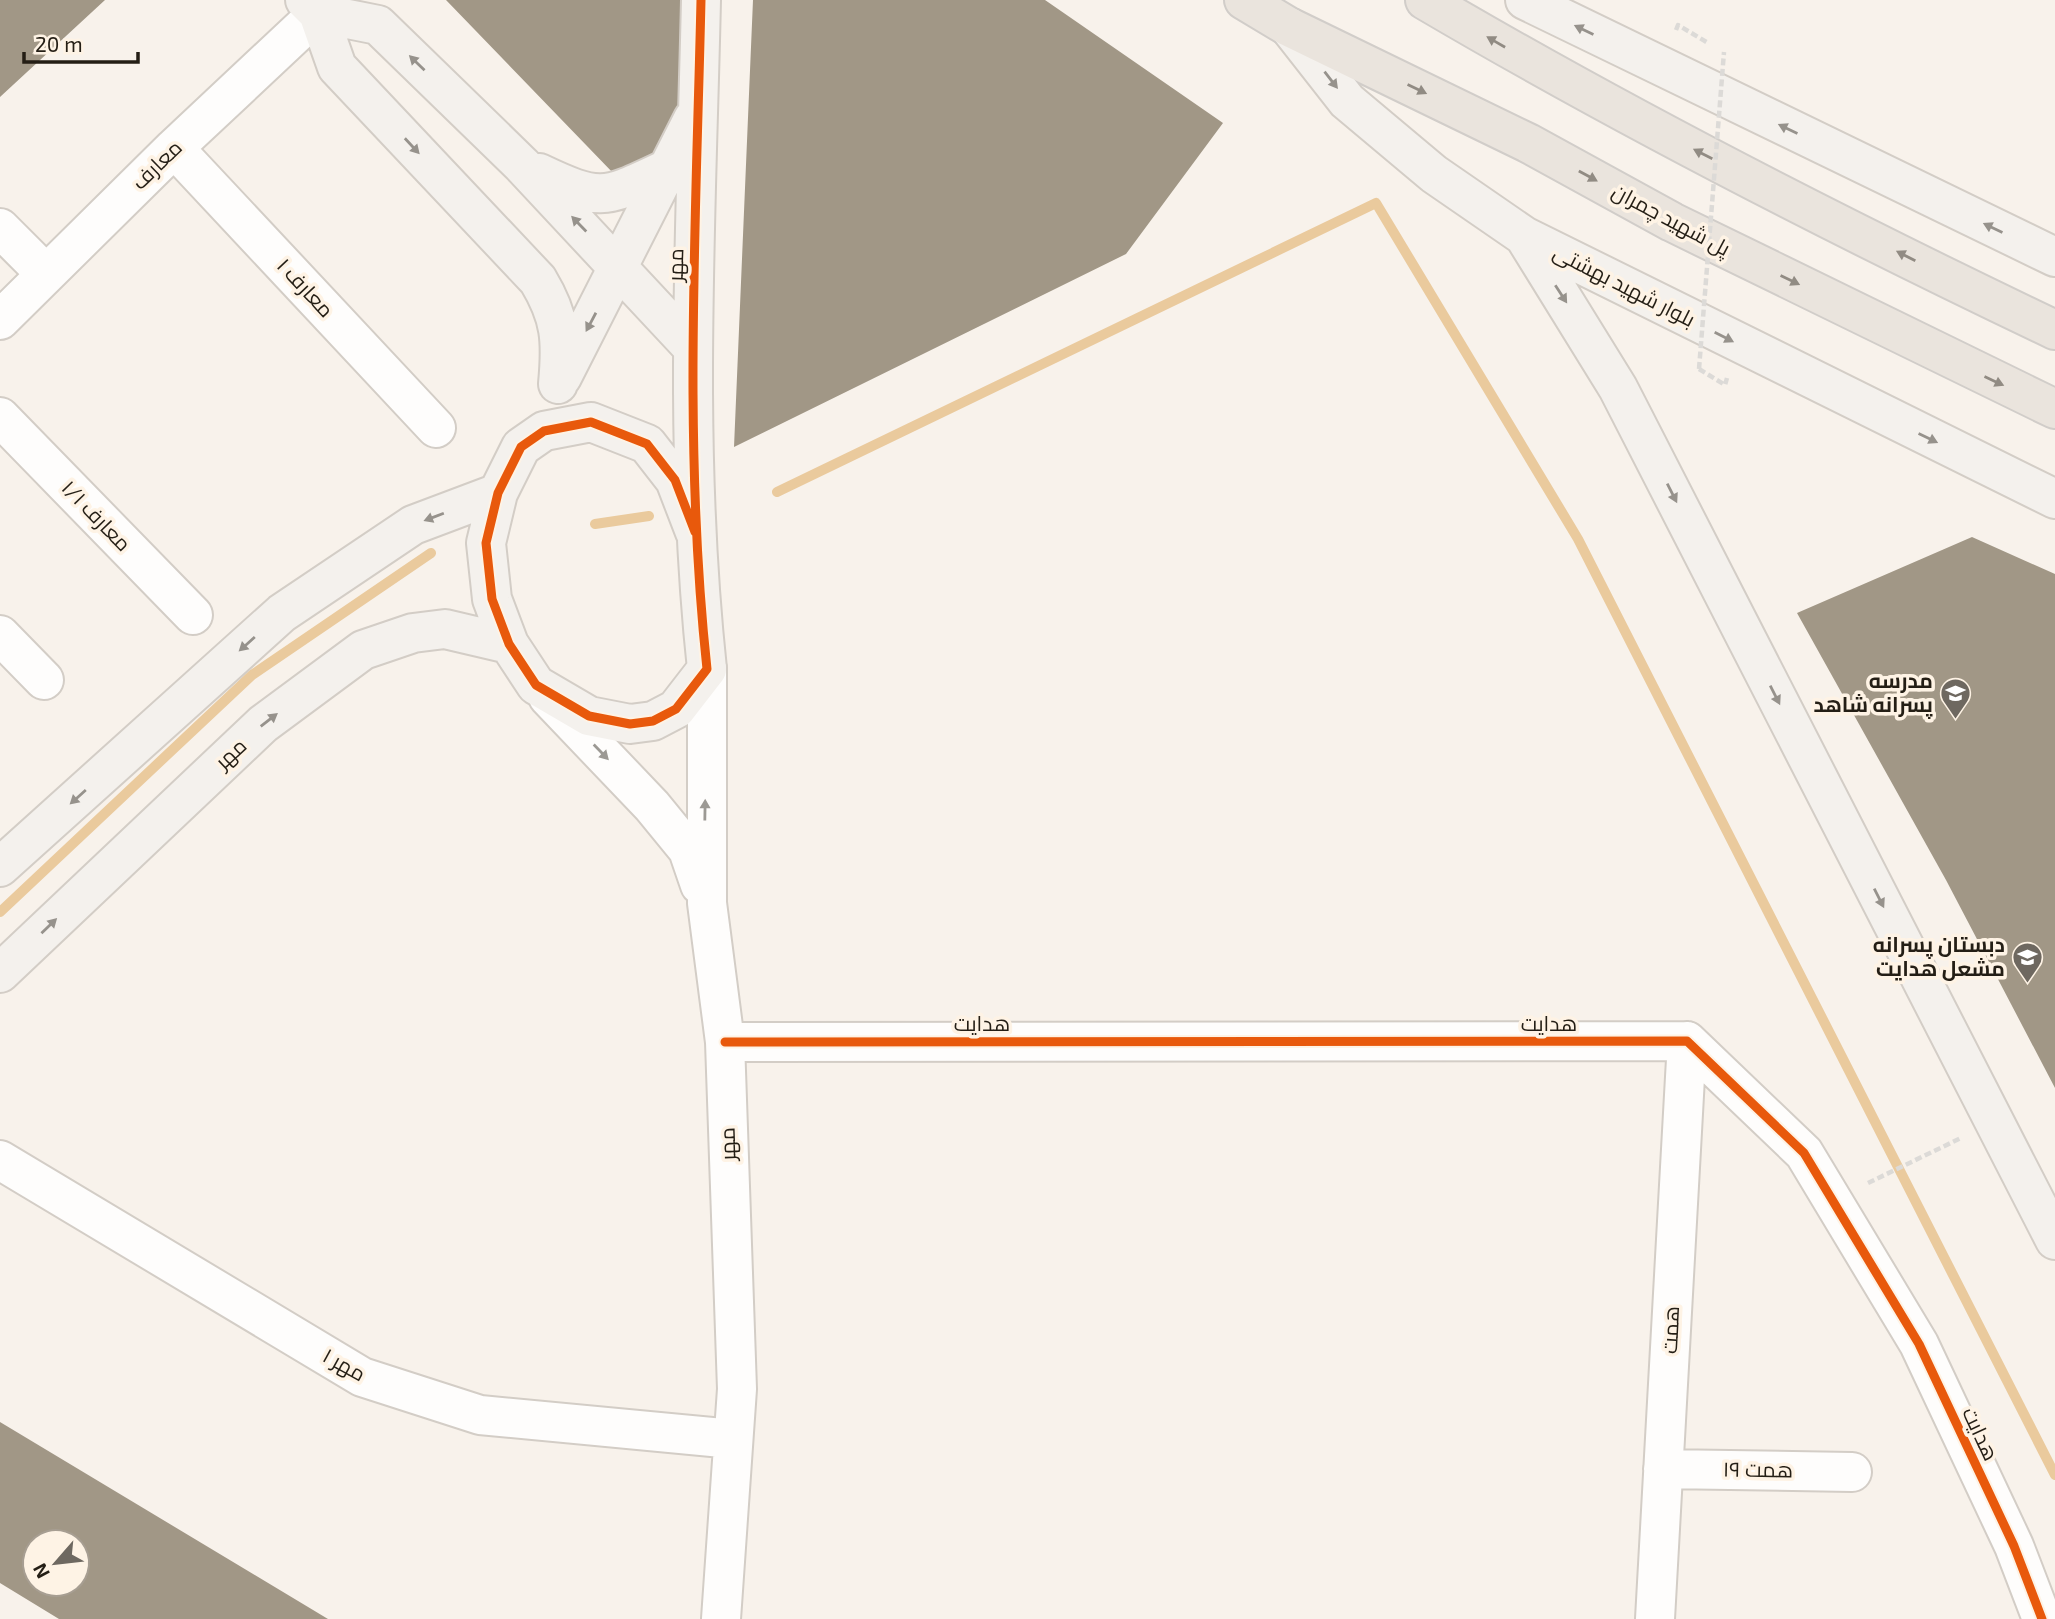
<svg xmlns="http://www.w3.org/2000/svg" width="2055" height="1619" font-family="'Exo 2',Cairo,sans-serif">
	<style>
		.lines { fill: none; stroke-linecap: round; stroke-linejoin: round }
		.stream { stroke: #eaca9d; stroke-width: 10 }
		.building { fill: #a19786; fill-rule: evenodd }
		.street-casing { stroke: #d3cdc6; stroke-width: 42 }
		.secondary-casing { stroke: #d3cdc6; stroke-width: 42 }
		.primary-casing { stroke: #d1cdc9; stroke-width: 42 }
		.path { stroke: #dcdad7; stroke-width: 4.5; stroke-dasharray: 7 3.5; stroke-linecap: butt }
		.street { stroke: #fefdfc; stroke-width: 38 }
		.secondary { stroke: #f4f1ed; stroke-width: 38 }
		.primary { stroke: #eae4dd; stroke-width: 38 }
		.path-bridge { stroke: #dcdad7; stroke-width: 4.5; stroke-dasharray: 7 3.5; stroke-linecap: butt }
		.cycleway-casing { stroke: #fef3e5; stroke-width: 13 }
		.cycleway { stroke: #e8590c; stroke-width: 9 }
		.oneway { fill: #96928c }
		.oneway2 { fill: #918b83 }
		.oneway3 { fill: #9c9994 }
		.labels { text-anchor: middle; stroke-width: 7; stroke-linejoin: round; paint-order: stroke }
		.street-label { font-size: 21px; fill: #241e15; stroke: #fef3e5 }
		.poi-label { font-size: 21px; font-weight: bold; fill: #241e15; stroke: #fef3e5; text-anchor: end }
	</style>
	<rect width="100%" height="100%" fill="#f8f2eb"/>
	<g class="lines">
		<path class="stream" d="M777 492 1376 203 1578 539 2055 1475
			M595 524 649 516
			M0 912 252 675 431 553"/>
	</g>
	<path class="building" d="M0 0H105L0 97Z
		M446 0H681L683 112 659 160 615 175Z
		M753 0H1045L1223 123 1126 254 734 447Z
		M1972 537 2055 574V1088L1946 880 1797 613Z
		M0 1422 328 1619H59L0 1583ZM35 1542H77V1584H35Z"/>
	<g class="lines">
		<defs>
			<path id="street" d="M174 148 436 428
				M0 228 46 274
				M0 320 174 148 318 13
				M0 417 193 615
				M0 635 44 680
				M707 669V903L725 1042 737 1389 721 1619
				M548 697 652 806 688 850 700 885
				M725 1042 1687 1041 1804 1153 1919 1344 2014 1546 2042 1619
				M0 1160 362 1377 480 1415 733 1439
				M1663 1469 1852 1472
				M1655 1619 1687 1041"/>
			<path id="secondary" d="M305 0 318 13 337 67 538 280C561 318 562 341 558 384
				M1525 0 2055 257
				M318 13 378 25 522 165 691 346
				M1289 27 1347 101 1434 174 1524 236 2055 499
				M539 173C602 203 605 198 667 169
				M1524 236 1618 388 2055 1240
				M562 377 693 119
				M695 532 675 480 647 444 591 422 544 431 521 447 498 493 486 543 492 599 509 644 536 685 589 716 630 724 653 721 676 709 707 669C683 446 696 224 701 0
				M0 867 282 613 413 525 498 493
				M0 973 263 724 363 650 413 633 445 629 509 644"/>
			<path id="primary" d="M1244 0 1289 27 1528 143 1672 222 2055 409
				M1425 0C1629 120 1841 228 2055 330"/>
		</defs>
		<use href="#street" class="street-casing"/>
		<use href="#secondary" class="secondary-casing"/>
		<use href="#primary" class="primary-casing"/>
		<path class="path" d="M1676 30 1678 25 1708 43
			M1699 369 1725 385 1727 378
			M1868 1183 1961 1138"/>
		<use href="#street" class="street"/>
		<use href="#secondary" class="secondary"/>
		<use href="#primary" class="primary"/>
		<path class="path-bridge" d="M1699 369 1724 52"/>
		<defs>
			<path id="cycleway" d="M695 532 675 480 647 444 591 422 544 431 521 447 498 493 486 543 492 599 509 644 536 685 589 716 630 724 653 721 676 709 707 669C683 446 696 224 701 0
				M725 1042 1687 1041 1804 1153 1919 1344 2014 1546 2042 1619"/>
		</defs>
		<use href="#cycleway" class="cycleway-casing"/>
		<use href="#cycleway" class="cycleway"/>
	</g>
	<defs><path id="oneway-solid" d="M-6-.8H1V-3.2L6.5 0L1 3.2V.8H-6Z" transform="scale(1.75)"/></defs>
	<g class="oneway">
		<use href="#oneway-solid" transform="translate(1584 30) rotate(-154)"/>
		<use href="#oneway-solid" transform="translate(417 63) rotate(-136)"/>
		<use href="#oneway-solid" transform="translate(1331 80) rotate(52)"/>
		<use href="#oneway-solid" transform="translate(1788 129) rotate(-154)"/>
		<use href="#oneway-solid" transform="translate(412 146) rotate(47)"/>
		<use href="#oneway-solid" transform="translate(579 224) rotate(-134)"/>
		<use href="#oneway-solid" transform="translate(1993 228) rotate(-154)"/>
		<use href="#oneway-solid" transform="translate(1561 294) rotate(57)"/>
		<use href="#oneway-solid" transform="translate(591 322) rotate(118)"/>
		<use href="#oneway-solid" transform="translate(1724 337) rotate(27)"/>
		<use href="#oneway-solid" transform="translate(1928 438) rotate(26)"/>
		<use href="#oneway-solid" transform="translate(1672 493) rotate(63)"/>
		<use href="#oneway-solid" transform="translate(434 517) rotate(159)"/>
		<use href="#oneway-solid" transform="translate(247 644) rotate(138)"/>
		<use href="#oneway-solid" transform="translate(1775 695) rotate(63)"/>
		<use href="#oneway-solid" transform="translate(269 720) rotate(-38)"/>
		<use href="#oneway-solid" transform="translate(78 797) rotate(138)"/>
		<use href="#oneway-solid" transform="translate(1879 898) rotate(63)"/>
		<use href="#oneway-solid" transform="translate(49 926) rotate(-44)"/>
	</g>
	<g class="oneway2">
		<use href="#oneway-solid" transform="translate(1496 42) rotate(-150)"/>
		<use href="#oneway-solid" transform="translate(1417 89) rotate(26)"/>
		<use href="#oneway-solid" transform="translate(1703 154) rotate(-153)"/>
		<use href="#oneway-solid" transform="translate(1588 176) rotate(29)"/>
		<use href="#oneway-solid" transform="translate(1906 256) rotate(-153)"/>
		<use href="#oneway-solid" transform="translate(1790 280) rotate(26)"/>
		<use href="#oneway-solid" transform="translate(1994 381) rotate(25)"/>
	</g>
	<g class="oneway3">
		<use href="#oneway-solid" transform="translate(601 752) rotate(46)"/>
		<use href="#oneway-solid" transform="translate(705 810) rotate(-89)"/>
	</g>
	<defs>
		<symbol id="school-pin" viewBox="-11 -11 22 30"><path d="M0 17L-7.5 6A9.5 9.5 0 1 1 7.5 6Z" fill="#6e6860" stroke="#fef3e5"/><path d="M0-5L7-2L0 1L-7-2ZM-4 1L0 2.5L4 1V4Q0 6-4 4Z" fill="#fff"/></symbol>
	</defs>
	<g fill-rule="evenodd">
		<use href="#school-pin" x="1938" y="676" width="35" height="47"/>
		<use href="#school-pin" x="2010" y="940" width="35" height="47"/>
	</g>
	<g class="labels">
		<g class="street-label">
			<text transform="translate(157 165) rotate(-44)" y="7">معارف</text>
			<text transform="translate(1671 220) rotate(28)" y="7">پل شهید چمران</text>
			<text transform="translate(676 265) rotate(-88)" y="7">مهر</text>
			<text transform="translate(1624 286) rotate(27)" y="7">بلوار شهید بهشتی</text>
			<text transform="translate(305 288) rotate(47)" y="7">معارف ۱</text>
			<text transform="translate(96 516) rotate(46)" y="7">معارف ۱/۱</text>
			<text transform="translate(231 754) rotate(-43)" y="7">مهر</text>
			<text x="982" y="1031">هدایت</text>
			<text x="1549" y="1031">هدایت</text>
			<text transform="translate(728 1144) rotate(-92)" y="7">مهر</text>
			<text transform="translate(1671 1330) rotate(-87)" y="7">همت</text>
			<text transform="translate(344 1365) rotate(29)" y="7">مهر ۱</text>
			<text transform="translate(1980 1434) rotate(65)" y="7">هدایت</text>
			<text transform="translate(1758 1470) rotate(1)" y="7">همت ۱۹</text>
		</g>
		<g class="poi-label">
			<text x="1933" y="688">مدرسه<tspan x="1933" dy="24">پسرانه شاهد</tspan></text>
			<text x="2005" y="952">دبستان پسرانه<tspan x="2005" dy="24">مشعل هدایت</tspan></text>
		</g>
	</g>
	<g transform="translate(56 1563) rotate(242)"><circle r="33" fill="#fef3e5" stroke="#a79e92" stroke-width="2"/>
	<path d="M0-5L12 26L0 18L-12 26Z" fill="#6e6860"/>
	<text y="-10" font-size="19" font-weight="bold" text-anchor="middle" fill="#241e15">N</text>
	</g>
	<path d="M24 52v10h114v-10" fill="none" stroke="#241e15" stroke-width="3.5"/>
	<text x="35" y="52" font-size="21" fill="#241e15" stroke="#fef3e5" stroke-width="5" paint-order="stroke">20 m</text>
</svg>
